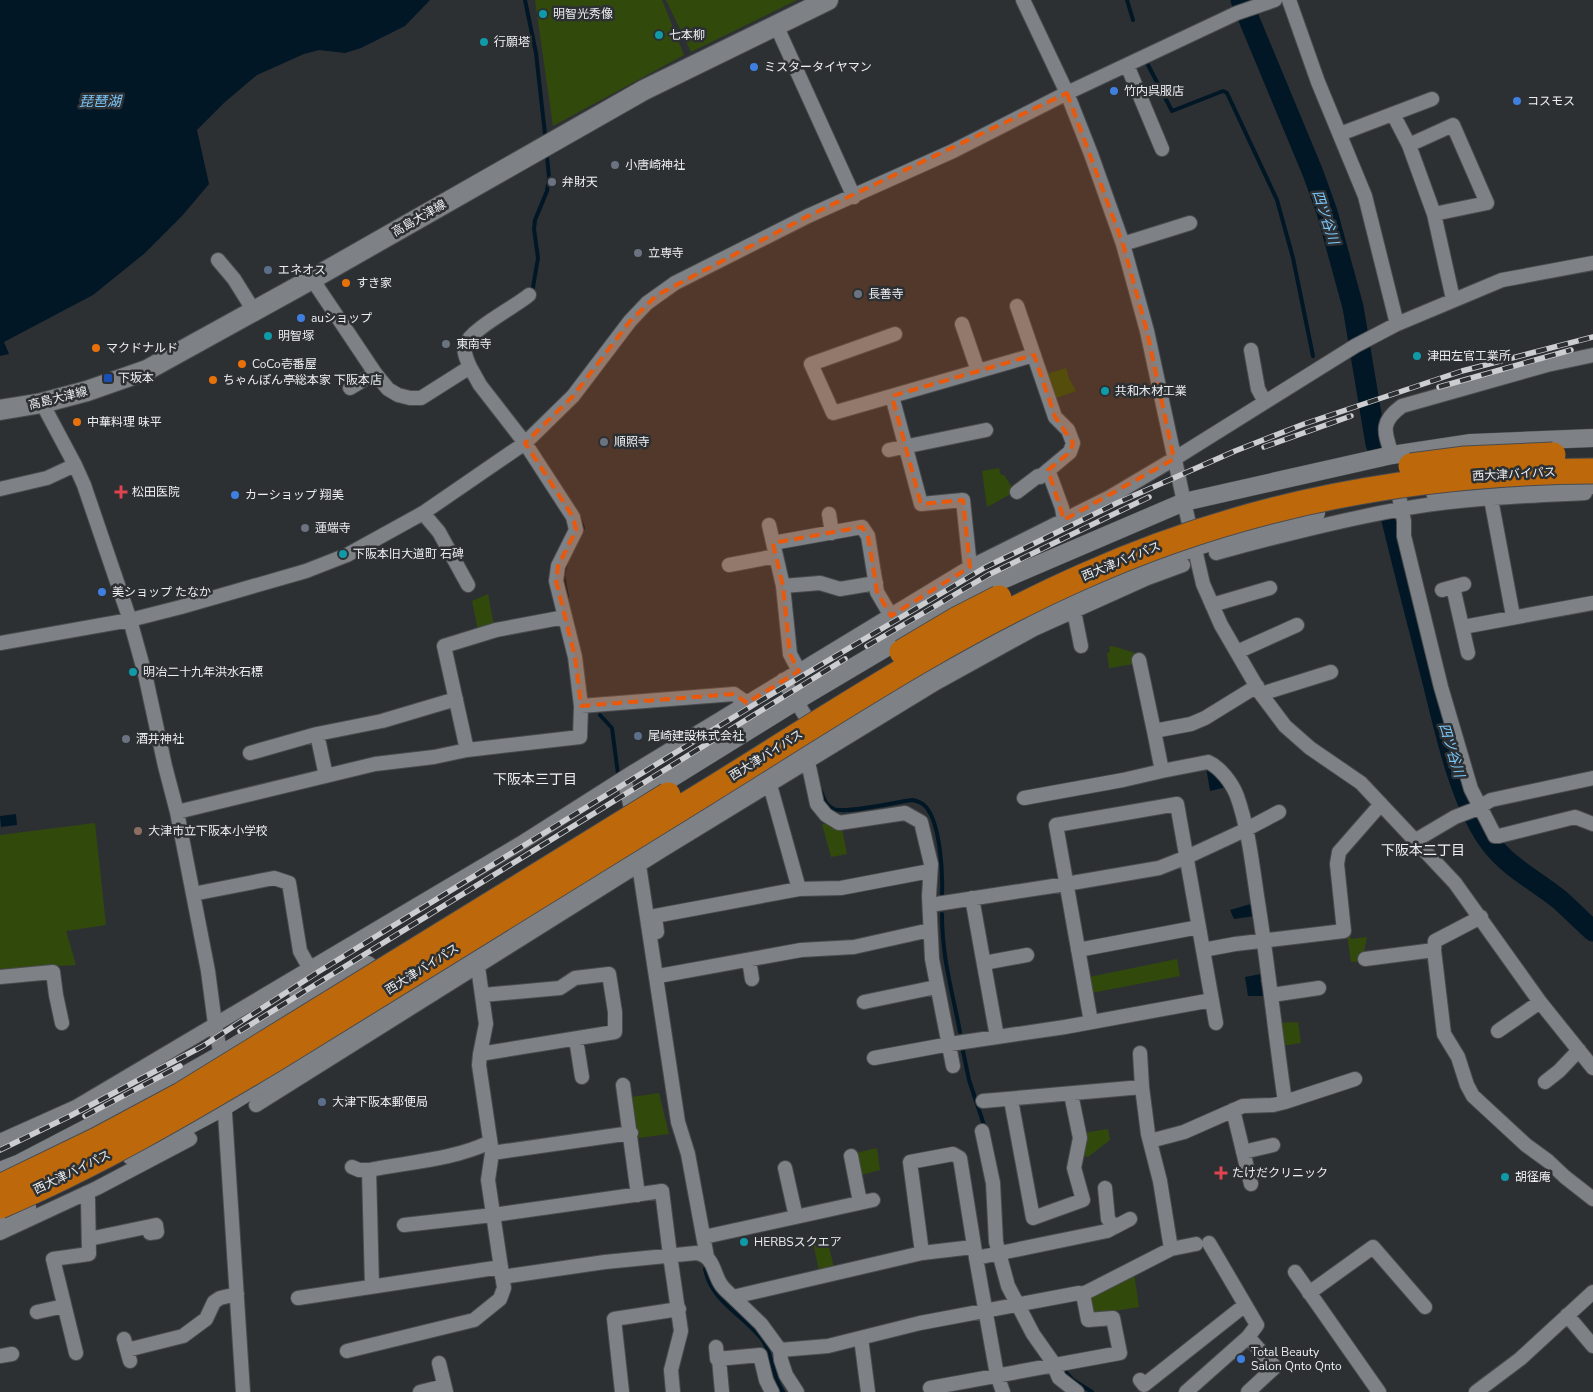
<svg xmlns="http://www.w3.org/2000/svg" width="1593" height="1392" font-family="'Nunito Sans','Noto Sans JP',sans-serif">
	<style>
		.green { fill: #314a0c }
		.water { fill: #011726 }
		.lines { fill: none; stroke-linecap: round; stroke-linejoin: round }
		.stream { stroke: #011726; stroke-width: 4 }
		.river { stroke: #011726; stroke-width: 21 }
		.minor-casing { stroke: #494b4e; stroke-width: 16 }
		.tertiary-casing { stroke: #494b4e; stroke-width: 19 }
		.secondary-casing { stroke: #494b4e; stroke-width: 22 }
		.minor { stroke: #7e8185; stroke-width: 14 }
		.tertiary { stroke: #7e8185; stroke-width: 18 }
		.secondary { stroke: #7e8185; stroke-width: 20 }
		.rail-casing { stroke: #cbcdd0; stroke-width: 5.5 }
		.rail { stroke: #2d3033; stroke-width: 4; stroke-dasharray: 11; stroke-linecap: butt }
		.motorway-bridge-casing { stroke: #494b4e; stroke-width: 27; stroke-linecap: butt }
		.motorway-bridge { stroke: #bd690b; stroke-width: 25 }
		.marked { fill: #e8590c; fill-opacity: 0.2; stroke: #e8590c; stroke-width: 4; stroke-dasharray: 10 6; stroke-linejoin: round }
		.culture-dot { fill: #0f9aa8; stroke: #2d3033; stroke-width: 2 }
		.shop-dot { fill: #3f7fe0; stroke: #2d3033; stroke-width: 2 }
		.worship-dot { fill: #6b7280; stroke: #2d3033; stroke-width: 2 }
		.service-dot { fill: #5c6f8a; stroke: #2d3033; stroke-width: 2 }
		.food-dot { fill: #e8710a; stroke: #2d3033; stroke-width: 2 }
		.transit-dot { fill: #1a4fb4; stroke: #2d3033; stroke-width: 2 }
		.health-dot { fill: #e0444e; stroke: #2d3033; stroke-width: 2 }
		.education-dot { fill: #8d6e63; stroke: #2d3033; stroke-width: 2 }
		.labels { text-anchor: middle; stroke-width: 5; stroke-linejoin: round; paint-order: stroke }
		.poi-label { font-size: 12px; fill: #eceef1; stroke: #2d3033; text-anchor: start }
		.street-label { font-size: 12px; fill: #eceef1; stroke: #2d3033 }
		.water-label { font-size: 14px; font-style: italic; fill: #7ac7fc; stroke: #2d3033 }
		.neighbourhood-label { font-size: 14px; fill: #eceef1; stroke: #2d3033 }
	</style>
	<rect width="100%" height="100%" fill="#2d3033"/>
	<path class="green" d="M535 0H662L684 55 553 126Z
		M666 0H797L691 52Z
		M1066 368 1069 378 1076 391 1056 398 1046 374Z
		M999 468 1001 475H1004L1013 489 1011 494 987 507 982 471Z
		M488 594 494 626 478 630 472 601Z
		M1109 646 1116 647 1144 656 1134 664 1109 668 1107 653 1110 652Z
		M95 823 106 925 66 931 76 965 0 969V835Z
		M828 823 842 828 847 854 831 857 822 824Z
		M1347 934H1349L1351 939 1367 937 1362 961 1351 962Z
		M1177 959 1180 976 1091 993 1089 977Z
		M1298 1022 1301 1043 1282 1046 1278 1023Z
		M659 1093 669 1134 638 1138 632 1097Z
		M1108 1129 1110 1140 1088 1157 1082 1155 1084 1133Z
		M877 1148 880 1170 861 1175 856 1153Z
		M827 1238 834 1268 819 1271 813 1242Z
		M1134 1273 1139 1307 1095 1314 1089 1307 1092 1296Z"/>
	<path class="water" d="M0 0H430L405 26 361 48 345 53 319 50 304 54 257 75 225 102 197 130 209 184 182 216 145 253 93 295 4 342 9 354 0 356Z
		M1206 767 1213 769 1227 787 1210 791Z
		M16 814 17 825 1 827 0 816Z
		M1254 903 1255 916 1234 919 1230 910Z
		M1261 974 1262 979 1260 980 1264 996H1248L1245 977Z"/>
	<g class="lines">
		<path class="stream" d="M525 0 536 53 545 134
			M1127 0 1133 20
			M1147 63 1172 111 1223 91 1227 93 1277 200 1293 258 1313 356
			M532 293 538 258 534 229 535 220 547 191 549 177 547 157
			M579 517 583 528 581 531
			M566 562 563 575 567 597
			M600 715 612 728 618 774
			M821 791C824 799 825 805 834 809 847 814 896 802 912 800 917 801 922 802 926 807 940 823 943 872 942 894
			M942 914C942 958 952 990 960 1032
			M963 1051 969 1080 985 1128
			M705 1269C711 1301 742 1314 761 1338 773 1353 772 1376 783 1392
			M1064 1370 1073 1380 1092 1392"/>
		<path class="river" d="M1241 0 1313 173 1327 212 1353 307 1376 444
			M1392 520C1405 574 1419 628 1433 682 1445 731 1461 806 1492 845 1511 869 1537 881 1560 900 1571 910 1582 921 1593 931"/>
		<defs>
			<path id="minor" d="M1023 0 1067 93 1091 154 1123 244 1147 331 1184 502 1203 584 1221 625 1261 694 1285 726 1310 748 1361 783 1455 883 1540 1002 1593 1068
				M1289 0 1318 82 1365 196 1397 324
				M776 25 854 197
				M1127 65 1162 149
				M1393 114 1409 145 1434 214 1453 299
				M1340 134 1432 99
				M1409 145 1453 125 1487 203 1434 214
				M1123 244 1190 223
				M218 260 234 279 254 311
				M1017 306 1055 417 1068 430 1073 443 1070 452 1040 477 1038 476 1017 492
				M962 324 978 371
				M895 334 811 364 833 413 1034 355
				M1251 350 1258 389 1265 402
				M470 367C467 360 463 352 465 345 471 329 515 307 529 295
				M350 388 375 373
				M892 396 921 504 963 500 970 567
				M42 403 75 465 84 485 130 620 145 674 165 766 177 812 208 971 215 1024 222 1062
				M889 450 986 430
				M1392 455C1384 431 1380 422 1402 406L1547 365 1593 355
				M1048 470 1062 508 1064 520
				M0 489 47 478 75 465
				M1399 496 1404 521V536L1441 687 1471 789 1495 836H1499L1575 817 1593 824
				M1491 499 1513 616
				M423 513 439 532 468 585
				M829 514 832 533
				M769 525 783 586 790 654 799 671
				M773 543 862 527 868 536 877 592 891 616
				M1216 553C1278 536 1339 520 1402 509 1462 498 1524 496 1585 493
				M729 565 776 556
				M1145 579 1183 565
				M783 586 820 583 840 589 876 583
				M1453 587 1468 653
				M1442 590 1464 584
				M1212 605 1270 588
				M1074 611 1081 646
				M1463 627 1593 603
				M0 643 130 620 181 607 306 571 347 555 423 513 525 443 573 396 630 321 647 303 675 283 808 216 953 151 1067 93 1237 13 1275 0
				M1237 652 1297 625
				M1139 660 1154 731 1191 724 1205 718 1257 686
				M783 680 814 730
				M1261 694 1331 672
				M581 706 734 694 747 703
				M317 734 326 776
				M467 750 444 646 496 630 565 617
				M250 753 317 734 382 721 456 699
				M808 762 817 804 826 815 839 823 905 813 921 822 931 864 929 896 932 959 953 1066
				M1162 771 1208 762C1220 767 1232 783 1237 796 1248 827 1252 862 1257 896 1268 964 1275 1033 1285 1102
				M624 778 630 804 639 818
				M770 785 799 889
				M1024 798 1123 780 1162 771 1154 731
				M177 812 375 764 434 757 467 750 580 737 581 706 575 657 556 581 558 566 576 530 573 517 525 443 480 385 470 367 421 398H410L398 395 388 389 375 373 312 279
				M1416 840 1455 817 1476 809 1491 800 1593 778
				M639 865 678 1122 688 1154 707 1257
				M193 894 274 878 289 883 300 951 310 969
				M972 898 997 1037
				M930 905 1066 884 1159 868 1187 857 1245 830 1279 812
				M1481 917 1435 941 1434 950 1444 1034 1458 1057 1467 1085 1473 1096 1526 1145 1548 1161 1565 1177 1593 1199
				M657 932 655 916 799 889 841 888 930 871
				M1078 950 1199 927
				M1203 950 1235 944 1344 931 1337 864 1339 852 1381 804
				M1365 959 1434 950
				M749 960 752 979
				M984 963 1027 955
				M664 975 801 950 854 947 930 930
				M0 977 53 972 56 995 62 1023
				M290 980 306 1013
				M1272 995 1319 988
				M864 1002 936 987
				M1091 1022 1056 825 1177 804 1216 1023
				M1498 1031 1540 1002
				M576 1039 582 1077
				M1140 1053 1142 1087 1148 1134 1160 1181 1171 1249
				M480 1054 615 1032V1012L609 974 575 978 560 988 483 995
				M874 1058 950 1044 1065 1027 1212 1000
				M1545 1082 1559 1071 1579 1050
				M623 1085 638 1195
				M224 1098 243 1392
				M1011 1100 1033 1218 1083 1200 1074 1168 1080 1138 1071 1094
				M983 1101 1142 1087
				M256 1105 661 851 936 683 1034 629 1145 579 1139 568
				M1233 1110 1251 1184
				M982 1131 993 1183 996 1242 1008 1286 1033 1334 1052 1361 1059 1378 1077 1392
				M0 1141 76 1107 523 842 633 772 970 567 1110 497 1174 459 1355 346 1397 324 1502 280 1593 263
				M1150 1141 1184 1132 1243 1106 1273 1105 1285 1102 1355 1079
				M1243 1152 1273 1145
				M492 1153 631 1133
				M851 1156 860 1202
				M352 1167 359 1170H369C408 1162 453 1160 490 1142
				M785 1168 796 1217
				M369 1170 372 1286
				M1105 1188 1108 1219 1115 1227
				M404 1225 493 1215 662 1191 670 1255 681 1331 671 1370 673 1392
				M0 1233 97 1188 190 1139
				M704 1237 873 1200
				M89 1239 156 1225 157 1232 150 1233
				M922 1253 910 1162 953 1154 960 1158 976 1258 1107 1231 1130 1219
				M976 1258 997 1375 1003 1392
				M1295 1272 1379 1392
				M502 1277 605 1262 696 1253C716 1257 712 1273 722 1286 725 1290 730 1294 733 1297L922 1253 973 1247
				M1309 1293 1373 1247 1425 1307
				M1083 1294 1171 1249 1196 1244
				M733 1297 761 1324 780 1350 781 1360 786 1375 797 1392
				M298 1298 501 1267
				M37 1312 64 1306
				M1567 1315 1593 1346
				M861 1338 868 1392
				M124 1339 130 1361
				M716 1347 717 1359 760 1355 766 1380 772 1392
				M127 1350 183 1336 206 1319 214 1302 220 1298 237 1294
				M780 1350 828 1346 920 1323 1079 1293 1083 1294 1088 1320 1113 1318 1120 1353 930 1388
				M347 1351 474 1320 500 1299 504 1288 488 1180 492 1153 479 1065 480 1054 486 1024 478 967
				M76 1353 53 1259 89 1254 88 1199 86 1193
				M0 1356 12 1354
				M719 1359 722 1392
				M439 1363 446 1392
				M1140 1380 1144 1385 1245 1305
				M420 1392 444 1386
				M622 1392 614 1319 679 1309
				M1186 1392 1248 1337 1257 1325 1209 1243
				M1248 1392 1275 1367 1248 1337
				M1476 1392 1520 1359 1593 1292"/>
			<path id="tertiary" d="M1435 493 1518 485H1593
				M641 797 796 701 995 583 1184 502 1392 455 1471 443 1593 438
				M131 1156 225 1106 819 738 940 666 1049 608 1139 568 1195 547 1250 530 1316 513
				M0 1171 20 1163 139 1101 222 1054 368 965
				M0 1220 27 1207"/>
			<path id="secondary" d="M0 410 42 403 87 391 147 370 312 279 644 90 828 0"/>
		</defs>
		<use href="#minor" class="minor-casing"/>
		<use href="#tertiary" class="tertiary-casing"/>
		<use href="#secondary" class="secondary-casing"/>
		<use href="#minor" class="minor"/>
		<use href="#tertiary" class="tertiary"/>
		<use href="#secondary" class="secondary"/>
		<defs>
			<path id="rail" d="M1439 387 1571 350
				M1264 447 1351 416
				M867 646 988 575 1149 497
				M240 1031 845 659
				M85 1116 180 1066
				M0 1150 70 1116 203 1046 318 972 554 827 760 701 984 568 1117 503 1235 451 1304 424 1462 371 1593 337"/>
		</defs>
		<use href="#rail" class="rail-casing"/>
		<use href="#rail" class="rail"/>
		<defs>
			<path id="motorway-bridge" d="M1411 466 1465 459 1553 455
				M902 652 956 620 999 598
				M0 1187 97 1140 181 1095 668 795
				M0 1206C96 1165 186 1112 275 1059 419 970 563 881 707 792 830 716 952 634 1084 576 1244 504 1418 472 1593 471"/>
		</defs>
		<use href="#motorway-bridge" class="motorway-bridge-casing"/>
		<use href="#motorway-bridge" class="motorway-bridge"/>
	</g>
	<path class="marked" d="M1067 93 1123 244 1147 331 1174 459 1064 520 1048 470 1070 452 1073 443 1055 417 1034 355 892 396 921 504 963 500 970 567 891 616 877 592 868 536 862 527 773 543 783 586 790 654 799 671 747 703 734 694 581 706 575 657 556 581 558 566 576 530 573 517 525 443 573 396 630 321 657 295 808 216Z"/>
	<g class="culture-dot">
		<circle cx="543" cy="14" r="5"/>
		<circle cx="659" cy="35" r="5"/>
		<circle cx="484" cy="42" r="5"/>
		<circle cx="268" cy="336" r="5"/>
		<circle cx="1417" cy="356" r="5"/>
		<circle cx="1105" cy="391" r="5"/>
		<circle cx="343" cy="554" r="5"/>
		<circle cx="133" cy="672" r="5"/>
		<circle cx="1505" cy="1177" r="5"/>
		<circle cx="744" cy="1242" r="5"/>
	</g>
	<g class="shop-dot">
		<circle cx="754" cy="67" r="5"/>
		<circle cx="1114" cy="91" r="5"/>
		<circle cx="1517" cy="101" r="5"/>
		<circle cx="301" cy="318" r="5"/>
		<circle cx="235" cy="495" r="5"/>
		<circle cx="102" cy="592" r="5"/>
		<circle cx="1241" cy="1359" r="5"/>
	</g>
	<g class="worship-dot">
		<circle cx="615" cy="165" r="5"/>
		<circle cx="552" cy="182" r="5"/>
		<circle cx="638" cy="253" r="5"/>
		<circle cx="858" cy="294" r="5"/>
		<circle cx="446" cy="344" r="5"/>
		<circle cx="604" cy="442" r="5"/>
		<circle cx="305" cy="528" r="5"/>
		<circle cx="126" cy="739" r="5"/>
	</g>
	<g class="service-dot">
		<circle cx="268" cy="270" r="5"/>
		<circle cx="638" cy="736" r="5"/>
		<circle cx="322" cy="1102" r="5"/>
	</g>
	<g class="food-dot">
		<circle cx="346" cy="283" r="5"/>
		<circle cx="96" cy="348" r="5"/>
		<circle cx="242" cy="364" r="5"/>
		<circle cx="213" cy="380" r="5"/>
		<circle cx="77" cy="422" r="5"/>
	</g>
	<rect class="transit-dot" x="103" y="373" width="10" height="10" rx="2.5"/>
	<g class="health-dot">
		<path d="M118.5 484.5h5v5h5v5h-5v5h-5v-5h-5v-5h5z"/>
		<path d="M1218.5 1165.5h5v5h5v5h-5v5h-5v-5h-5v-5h5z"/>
	</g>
	<circle class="education-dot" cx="138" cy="831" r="5"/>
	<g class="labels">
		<g class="poi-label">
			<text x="553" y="18">明智光秀像</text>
			<text x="669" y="39">七本柳</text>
			<text x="494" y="46">行願塔</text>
			<text x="764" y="71">ミスタータイヤマン</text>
			<text x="1124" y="95">竹内呉服店</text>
			<text x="1527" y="105">コスモス</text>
			<text x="625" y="169">小唐崎神社</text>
			<text x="562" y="186">弁財天</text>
			<text x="648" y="257">立専寺</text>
			<text x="278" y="274">エネオス</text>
			<text x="356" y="287">すき家</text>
			<text x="868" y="298">長善寺</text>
			<text x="311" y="322">auショップ</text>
			<text x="278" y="340">明智塚</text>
			<text x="456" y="348">東南寺</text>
			<text x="106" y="352">マクドナルド</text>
			<text x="1427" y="360">津田左官工業所</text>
			<text x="252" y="368">CoCo壱番屋</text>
			<text x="118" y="382">下坂本</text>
			<text x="223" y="384">ちゃんぽん亭総本家 下阪本店</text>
			<text x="1115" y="395">共和木材工業</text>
			<text x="87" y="426">中華料理 味平</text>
			<text x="614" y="446">順照寺</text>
			<text x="132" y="496">松田医院</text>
			<text x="245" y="499">カーショップ 翔美</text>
			<text x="315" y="532">蓮端寺</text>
			<text x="353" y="558">下阪本旧大道町 石碑</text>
			<text x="112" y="596">美ショップ たなか</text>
			<text x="143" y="676">明冶二十九年洪水石標</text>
			<text x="648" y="740">尾崎建設株式会社</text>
			<text x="136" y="743">酒井神社</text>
			<text x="148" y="835">大津市立下阪本小学校</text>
			<text x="332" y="1106">大津下阪本郵便局</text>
			<text x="1232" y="1177">たけだクリニック</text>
			<text x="1515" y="1181">胡径庵</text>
			<text x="754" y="1246">HERBSスクエア</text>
			<text x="1251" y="1356">Total Beauty<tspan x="1251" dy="14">Salon Qnto Qnto</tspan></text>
		</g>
		<g class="street-label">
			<text transform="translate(419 218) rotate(-30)" y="4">高島大津線</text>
			<text transform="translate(58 398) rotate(-14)" y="4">高島大津線</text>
			<text transform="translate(1514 474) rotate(-3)" y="4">西大津バイパス</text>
			<text transform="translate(1121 561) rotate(-22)" y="4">西大津バイパス</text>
			<text transform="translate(766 755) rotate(-32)" y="4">西大津バイパス</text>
			<text transform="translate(422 969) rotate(-32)" y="4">西大津バイパス</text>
			<text transform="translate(72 1172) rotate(-26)" y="4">西大津バイパス</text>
		</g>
		<g class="water-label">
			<text x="100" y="106">琵琶湖</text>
			<text transform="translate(1326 217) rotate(72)" y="5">四ツ谷川</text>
			<text transform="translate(1452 750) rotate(73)" y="5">四ツ谷川</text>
		</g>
		<g class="neighbourhood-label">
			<text x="535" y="784">下阪本三丁目</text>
			<text x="1423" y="855">下阪本二丁目</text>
		</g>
	</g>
</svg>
